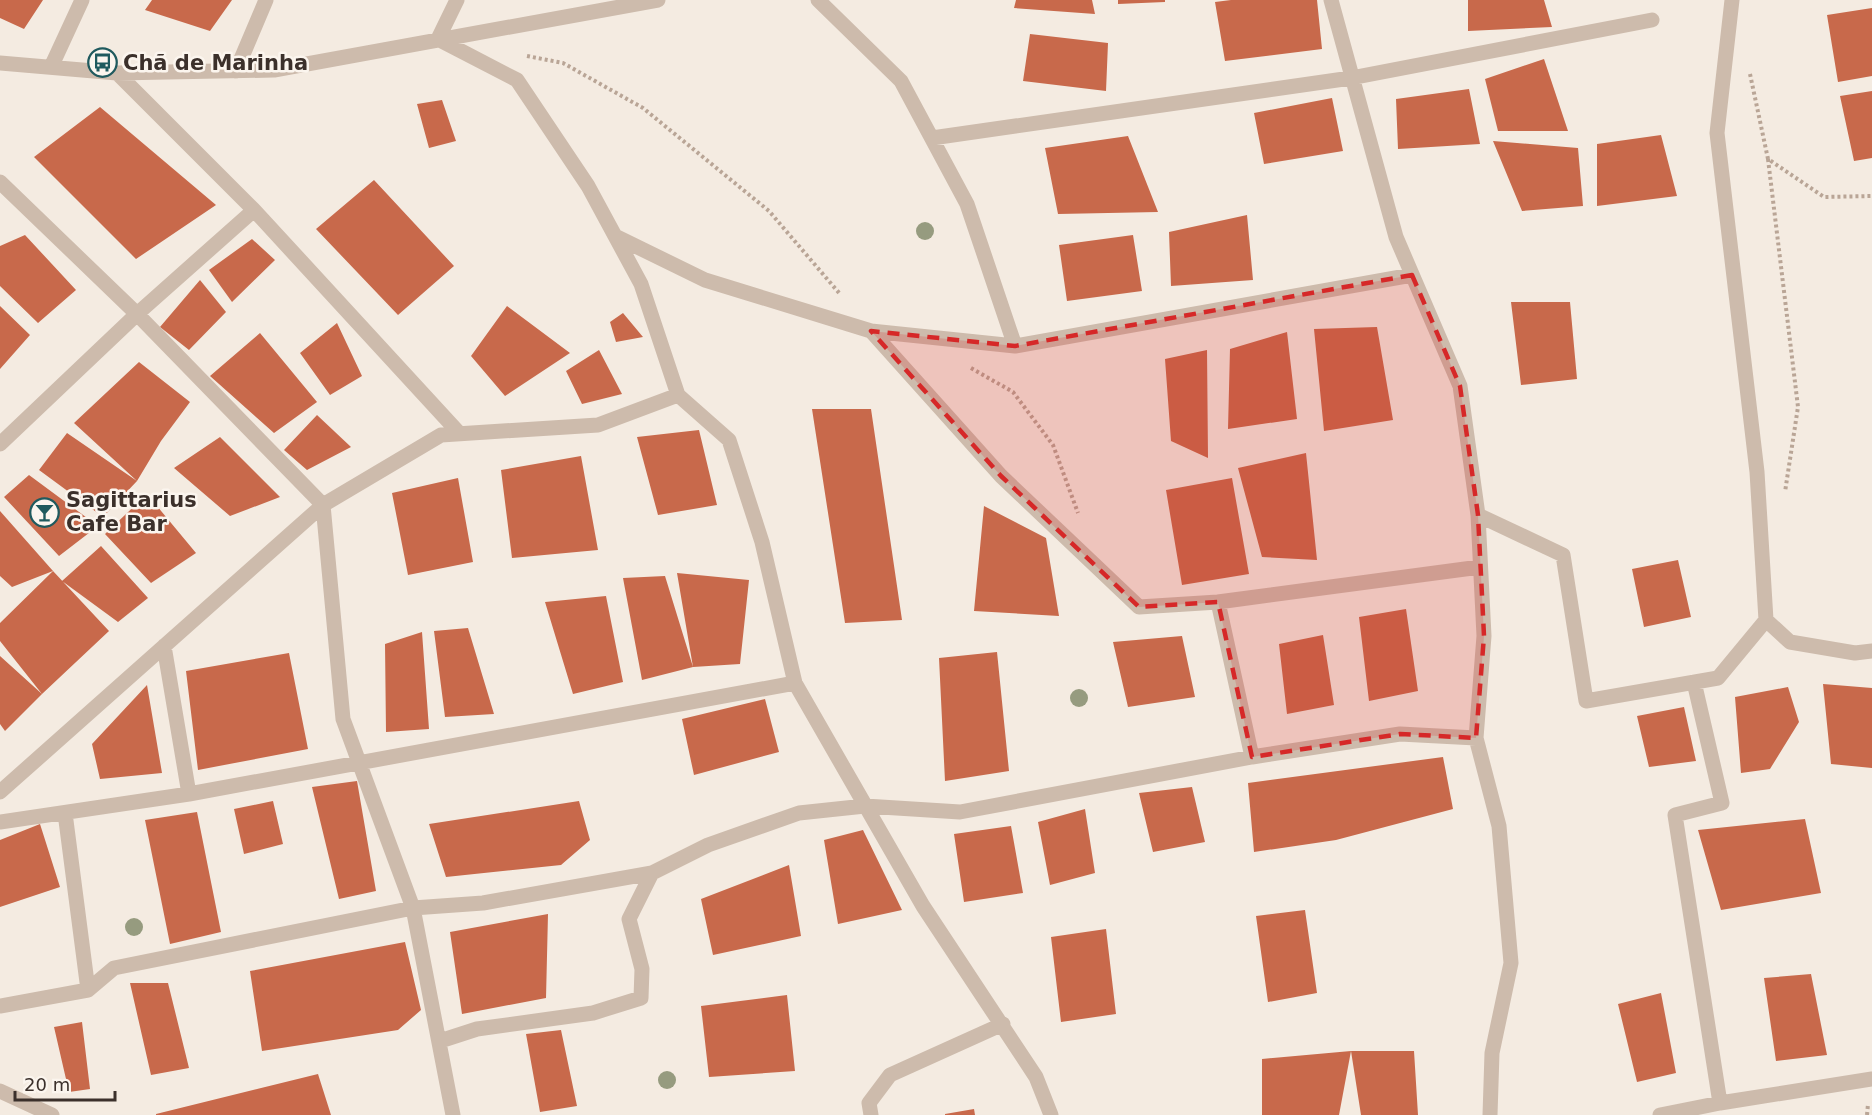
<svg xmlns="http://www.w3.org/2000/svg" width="1872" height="1115" font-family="'DejaVu Sans',sans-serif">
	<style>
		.building { fill: #c8694b }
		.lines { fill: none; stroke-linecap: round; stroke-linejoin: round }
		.path { stroke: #b9a596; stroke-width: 4; stroke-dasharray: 3 3; stroke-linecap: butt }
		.minor { stroke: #cdbbac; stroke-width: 15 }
		.tree { fill: #969b7f }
		.marked { fill: #d62828; fill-opacity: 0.2; stroke: #d62828; stroke-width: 4.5; stroke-dasharray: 12 8; stroke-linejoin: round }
		.labels { text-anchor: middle; stroke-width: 5; stroke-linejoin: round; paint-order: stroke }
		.poi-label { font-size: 21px; font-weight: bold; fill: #3b302b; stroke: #fbf5ee; text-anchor: start }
	</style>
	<rect width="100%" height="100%" fill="#f4ebe1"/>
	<path class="building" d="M0 0H43L24 29 0 18Z
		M152 0H232L210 31 145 10Z
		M1016 0H1092L1095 14 1014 8Z
		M1118 0H1165V2L1118 4Z
		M1231 0H1317L1322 49 1225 61 1215 2Z
		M1468 0H1544L1552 27 1468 31Z
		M1872 8V76L1838 82 1827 15Z
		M1030 34 1108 43 1106 91 1023 81Z
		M1544 59 1568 131H1498L1485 79Z
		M1469 89 1480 144 1398 149 1396 99Z
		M1872 91V158L1854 161 1840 96Z
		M1332 98 1343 151 1264 164 1254 113Z
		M442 100 456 141 429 148 417 104Z
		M100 107 216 205 136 259 34 157Z
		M1661 135 1677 196 1597 206V144Z
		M1128 136 1158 212 1058 214 1045 148Z
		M1493 141 1578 148 1583 206 1522 211Z
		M374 180 454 266 398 315 316 229Z
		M1247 215 1253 280 1171 286 1169 232Z
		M25 235 76 290 38 323 0 286V246Z
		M1133 235 1142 291 1067 301 1059 245Z
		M252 239 275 260 232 302 209 270Z
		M200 280 226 312 189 350 160 327Z
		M1511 302H1570L1577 379 1521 385Z
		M0 306 30 335 0 369Z
		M507 306 570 353 505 396 471 356Z
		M623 313 643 337 616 342 610 322Z
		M337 323 362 376 330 395 300 353Z
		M1377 327 1393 420 1324 431 1314 329Z
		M1287 332 1297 419 1228 429 1230 349Z
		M260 333 317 402 274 433 210 376Z
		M599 350 622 394 582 404 566 371Z
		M1207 350 1208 458 1171 441 1165 359Z
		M139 362 190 402 161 441 137 481 74 423Z
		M812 409H871L902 620 845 623Z
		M317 415 351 447 307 470 284 450Z
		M699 430 717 505 658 515 637 437Z
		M67 433 137 481 103 517 39 470Z
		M220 437 280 497 230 516 174 468Z
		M1306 453 1317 560 1262 557 1238 468Z
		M581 456 598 550 512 558 501 470Z
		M29 475 98 526 59 556 4 497Z
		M458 478 473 562 408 575 392 493Z
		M1232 478 1249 574 1182 585 1166 490Z
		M147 494 196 553 151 583 105 534Z
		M984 506 1046 538 1059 616 974 611Z
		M0 511 53 571 12 587 0 576Z
		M101 546 148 598 118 622 62 581Z
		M1678 560 1691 617 1644 627 1632 569Z
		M53 571 109 631 42 694 0 641V623Z
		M677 573 749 580 740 664 693 667Z
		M665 576 693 667 642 680 623 578Z
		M606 596 623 682 573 694 545 602Z
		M1406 609 1418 691 1369 701 1359 617Z
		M468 628 494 714 445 717 434 631Z
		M422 632 429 729 386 732 385 644Z
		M1323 635 1334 705 1287 714 1279 644Z
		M1182 636 1195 697 1128 707 1113 642Z
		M997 652 1009 771 945 781 939 658Z
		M289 653 308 749 198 770 186 671Z
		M0 656 42 694 5 731 0 724Z
		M1823 684 1872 688V768L1831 764Z
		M147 685 162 773 100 779 92 744Z
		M1788 687 1799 722 1770 769 1741 773 1735 697Z
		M765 699 779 752 694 775 682 719Z
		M1684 707 1696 761 1649 767 1637 716Z
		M1443 757 1453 809 1336 840 1254 852 1248 783Z
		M357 781 376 891 339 899 312 787Z
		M1192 787 1205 842 1153 852 1139 793Z
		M273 801 283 844 244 854 234 809Z
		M579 801 590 840 561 865 446 877 429 824Z
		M1085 809 1095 873 1050 885 1038 822Z
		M197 812 221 932 170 944 145 820Z
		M1805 819 1821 893 1721 910 1698 830Z
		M40 824 60 887 0 907V840Z
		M1011 826 1023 893 964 902 954 834Z
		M863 830 902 910 838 924 824 840Z
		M789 865 801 936 713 955 701 899Z
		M1305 910 1317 993 1268 1002 1256 916Z
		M548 914 546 998 462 1014 450 932Z
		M1106 929 1116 1014 1061 1022 1051 937Z
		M405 942 421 1010 398 1030 262 1051 250 971Z
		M1811 974 1827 1055 1776 1061 1764 978Z
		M130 983H168L189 1068 151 1075Z
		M1661 993 1676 1073 1637 1082 1618 1004Z
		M787 995 795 1071 709 1077 701 1006Z
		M82 1022 90 1089 69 1092 54 1027Z
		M561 1030 577 1106 540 1112 526 1034Z
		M1351 1051H1414L1418 1115H1361Z
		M1351 1051 1339 1115H1262V1059Z
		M318 1074 331 1115H156V1114Z
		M974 1109 975 1115H945V1114Z"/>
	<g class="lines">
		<path class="path" d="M527 56 563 63 643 108 769 211 840 294
			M1750 74 1768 159 1824 197 1872 196
			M1768 159 1798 407 1785 492
			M971 368 1013 392 1053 445 1078 513
			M1867 1115 1868 1104"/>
		<path class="minor" d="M457 0 438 39 517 80 588 186 641 284 678 395
			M818 0 901 81 967 204 1015 346
			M1331 0 1396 237 1460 386 1478 515 1563 555 1586 701 1718 678 1766 620 1757 472 1717 133 1732 0
			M0 63 117 73 274 70 658 0
			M52 65 82 0
			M236 71 266 0
			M932 138 1351 78 1652 20
			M0 182 137 314 254 210 117 73
			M254 210 460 434
			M615 236 705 280 871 331 1015 346 1412 275
			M871 331 1001 476 1139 607 1218 602 1252 757 1400 734 1476 738
			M0 444 137 314 323 505 0 792
			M1478 515 1484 636 1476 738 1499 826 1511 963 1492 1053 1490 1115
			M1218 602 1480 567
			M1766 620 1790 642 1855 653 1872 651
			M164 646 189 794
			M0 822 189 794 795 683
			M88 990 114 968 413 908 483 903 652 873
			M0 1006 88 990 65 813
			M440 1041 477 1029 593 1013 641 998 642 969 629 919 652 873 708 845 799 813 865 806 960 812 1252 757
			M0 1091 52 1115
			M1720 1103 1872 1079
			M453 1115 413 908 343 719 323 505 441 435 598 425 678 395 729 440 762 542 795 683 923 906 1036 1077 1051 1115
			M871 1115 869 1103 890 1075 1003 1024
			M1660 1115 1720 1103 1675 815 1722 803 1694 682"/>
	</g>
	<g class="tree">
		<circle cx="925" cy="231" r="9"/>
		<circle cx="1079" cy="698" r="9"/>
		<circle cx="134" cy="927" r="9"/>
		<circle cx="667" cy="1080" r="9"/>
	</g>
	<path class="marked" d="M1412 275 1460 386 1478 515 1484 636 1476 738 1400 734 1252 757 1218 602 1139 607 1001 476 871 331 1015 346Z"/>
	<defs>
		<symbol id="bus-ring" viewBox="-11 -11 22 22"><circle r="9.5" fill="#fbf5ee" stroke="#1f5a5e" stroke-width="1.5"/><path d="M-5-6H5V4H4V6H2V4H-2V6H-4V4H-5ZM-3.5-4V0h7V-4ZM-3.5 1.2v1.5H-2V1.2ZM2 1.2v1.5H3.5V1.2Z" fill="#1f5a5e"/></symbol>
		<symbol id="bar-ring" viewBox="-11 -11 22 22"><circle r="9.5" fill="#fbf5ee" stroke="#1f5a5e" stroke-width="1.5"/><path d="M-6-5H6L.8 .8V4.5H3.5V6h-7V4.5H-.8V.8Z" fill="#1f5a5e"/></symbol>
	</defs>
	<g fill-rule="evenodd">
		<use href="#bus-ring" x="86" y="46" width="33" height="33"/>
		<use href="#bar-ring" x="28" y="496" width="33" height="33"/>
	</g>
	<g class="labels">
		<g class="poi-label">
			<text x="123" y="70">Chã de Marinha</text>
			<text x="66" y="507">Sagittarius<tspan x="66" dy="24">Cafe Bar</tspan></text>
		</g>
	</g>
	<path d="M15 1091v9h100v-9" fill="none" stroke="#3b302b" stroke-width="3"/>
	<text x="24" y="1091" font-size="18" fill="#3b302b" stroke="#fbf5ee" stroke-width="4.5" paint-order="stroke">20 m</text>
</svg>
